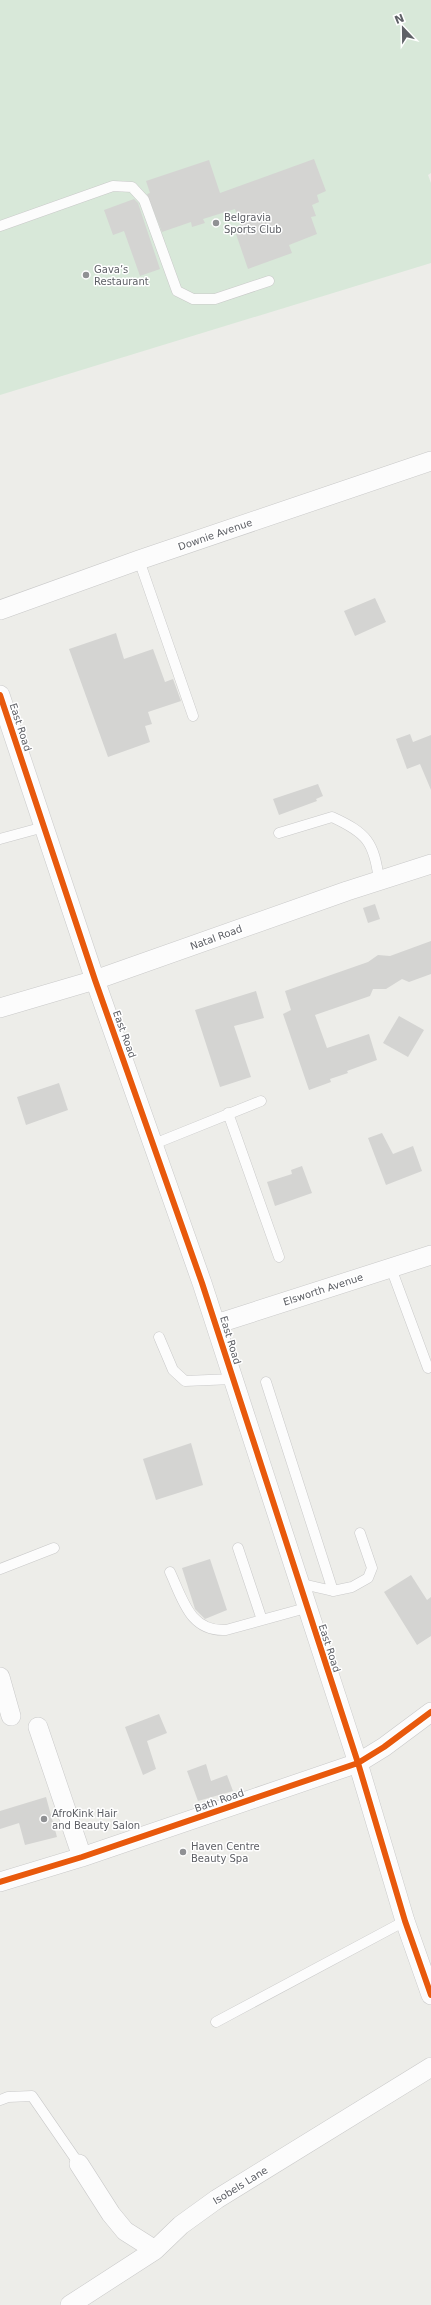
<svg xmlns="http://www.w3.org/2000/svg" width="431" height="2305" font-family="'DejaVu Sans',sans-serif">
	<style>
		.green { fill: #d8e8d9 }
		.building { fill: #d4d4d2 }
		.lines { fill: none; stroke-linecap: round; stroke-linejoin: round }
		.service-casing { stroke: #c9c9c9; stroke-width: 11 }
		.minor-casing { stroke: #c9c9c9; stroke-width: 20 }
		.service { stroke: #fcfcfc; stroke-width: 10 }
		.minor { stroke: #fcfcfc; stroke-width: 19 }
		.cycleway-casing { stroke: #fff; stroke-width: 8 }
		.cycleway { stroke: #e8590c; stroke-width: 6 }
		.poi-dot { fill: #909194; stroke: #fff; stroke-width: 1.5 }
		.labels { text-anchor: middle; stroke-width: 3; stroke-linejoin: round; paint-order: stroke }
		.poi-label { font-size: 10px; fill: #5e6066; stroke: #fff; text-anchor: start }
		.street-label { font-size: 10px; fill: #5e6066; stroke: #fff }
	</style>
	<rect width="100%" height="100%" fill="#edede9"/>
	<path class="green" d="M0 0H431V173L428 175 431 183V263L0 395Z"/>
	<path class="building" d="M314 159 326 191 317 195 319 202 312 205 316 216 311 217 317 234 289 245 292 253 248 269 236 234 243 232 235 209 203 219 205 223 192 227 191 222 162 232 147 194 150 193 146 181 209 160 220 193Z
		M134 199 138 203 160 269 140 276 124 231 113 235 104 210Z
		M375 598 386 622 355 636 344 611Z
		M116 633 124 659 153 649 165 682 173 679 181 701 148 712 152 724 145 726 150 742 108 757 69 649Z
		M410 734 413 742 431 735V790L420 764 407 769 396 739Z
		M318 784 323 796 316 799 317 801 279 815 273 799Z
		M375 904 380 919 368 923 363 908Z
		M431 941V974L409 982 402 979 386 989H373L370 996 315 1015 327 1048 369 1034 377 1060 347 1071 348 1073 330 1079 331 1082 309 1090 283 1014 291 1010 285 991 368 962 378 955 390 956Z
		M256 991 264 1018 234 1026 251 1077 220 1087 195 1010Z
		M399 1016 424 1030 408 1057 383 1043Z
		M59 1083 68 1110 26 1125 17 1097Z
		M382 1133 393 1154 413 1146 422 1171 386 1185 368 1138Z
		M302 1166 312 1193 275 1206 267 1182 292 1174 291 1170Z
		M191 1443 203 1485 156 1500 143 1459Z
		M210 1559 227 1610 205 1619 195 1609 182 1568Z
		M411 1575 427 1600 431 1597V1636L417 1645 384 1592Z
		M159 1714 167 1733 147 1741 156 1769 143 1775 125 1727Z
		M206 1764 211 1781 227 1775 233 1791 198 1801 187 1771Z
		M46 1797 57 1837 25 1845 19 1823 0 1829V1811Z"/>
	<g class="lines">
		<defs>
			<path id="service" d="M0 226 113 186 132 187 144 200 177 291 193 299H215L269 281
				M139 560 193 716
				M279 833 332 817C367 833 374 842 379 880
				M0 839 44 827
				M228 1113 279 1257
				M154 1144 261 1101
				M391 1268 428 1368
				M159 1337 173 1370 185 1381 233 1379
				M266 1382 333 1591
				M238 1548 262 1620
				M0 1569 54 1548
				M170 1572C183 1600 190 1632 226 1630L306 1608
				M298 1583 333 1591 352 1587 368 1578 372 1568 360 1533
				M216 2022 405 1921
				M0 2100 8 2097 32 2096 79 2164"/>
			<path id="minor" d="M0 610 139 560 431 461
				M0 695 95 980 202 1283 358 1763 405 1921 431 1995
				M0 1008 95 980 347 891 431 864
				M216 1324 431 1255
				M0 1677 11 1716
				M38 1727 82 1857
				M0 1882 82 1857 358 1763 384 1747 431 1712
				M79 2164 111 2214 125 2231 155 2250 181 2225 217 2199 431 2067
				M70 2305 155 2250"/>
		</defs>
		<use href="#service" class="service-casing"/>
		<use href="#minor" class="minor-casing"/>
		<use href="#service" class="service"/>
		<use href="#minor" class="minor"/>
		<defs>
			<path id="cycleway" d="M0 695 95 980 202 1283 358 1763 405 1921 431 1995
				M0 1882 82 1857 358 1763 384 1747 431 1712"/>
		</defs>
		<use href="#cycleway" class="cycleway-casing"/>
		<use href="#cycleway" class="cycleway"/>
	</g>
	<g class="poi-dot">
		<circle cx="216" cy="223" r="4"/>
		<circle cx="86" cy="275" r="4"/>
		<circle cx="44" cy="1819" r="4"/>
		<circle cx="183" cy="1852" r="4"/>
	</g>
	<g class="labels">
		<g class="poi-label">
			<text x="224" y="221">Belgravia<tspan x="224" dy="12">Sports Club</tspan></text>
			<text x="94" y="273">Gava’s<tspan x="94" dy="12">Restaurant</tspan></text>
			<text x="52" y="1817">AfroKink Hair<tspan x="52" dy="12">and Beauty Salon</tspan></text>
			<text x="191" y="1850">Haven Centre<tspan x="191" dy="12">Beauty Spa</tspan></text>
		</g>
		<g class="street-label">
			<text transform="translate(215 534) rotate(-19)" y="4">Downie Avenue</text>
			<text transform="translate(21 727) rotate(72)" y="4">East Road</text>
			<text transform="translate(216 937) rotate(-20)" y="4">Natal Road</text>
			<text transform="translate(125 1034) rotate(70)" y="4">East Road</text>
			<text transform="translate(323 1289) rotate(-18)" y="4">Elsworth Avenue</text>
			<text transform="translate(231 1340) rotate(73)" y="4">East Road</text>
			<text transform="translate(330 1648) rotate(72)" y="4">East Road</text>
			<text transform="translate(219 1800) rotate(-19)" y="4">Bath Road</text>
			<text transform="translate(240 2185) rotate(-32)" y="4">Isobels Lane</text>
		</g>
	</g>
	<g transform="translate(403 28) rotate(338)" stroke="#ffffff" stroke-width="3" paint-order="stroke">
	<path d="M0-3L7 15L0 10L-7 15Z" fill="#5e6066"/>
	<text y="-6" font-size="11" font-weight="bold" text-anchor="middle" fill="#5e6066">N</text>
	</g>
</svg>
